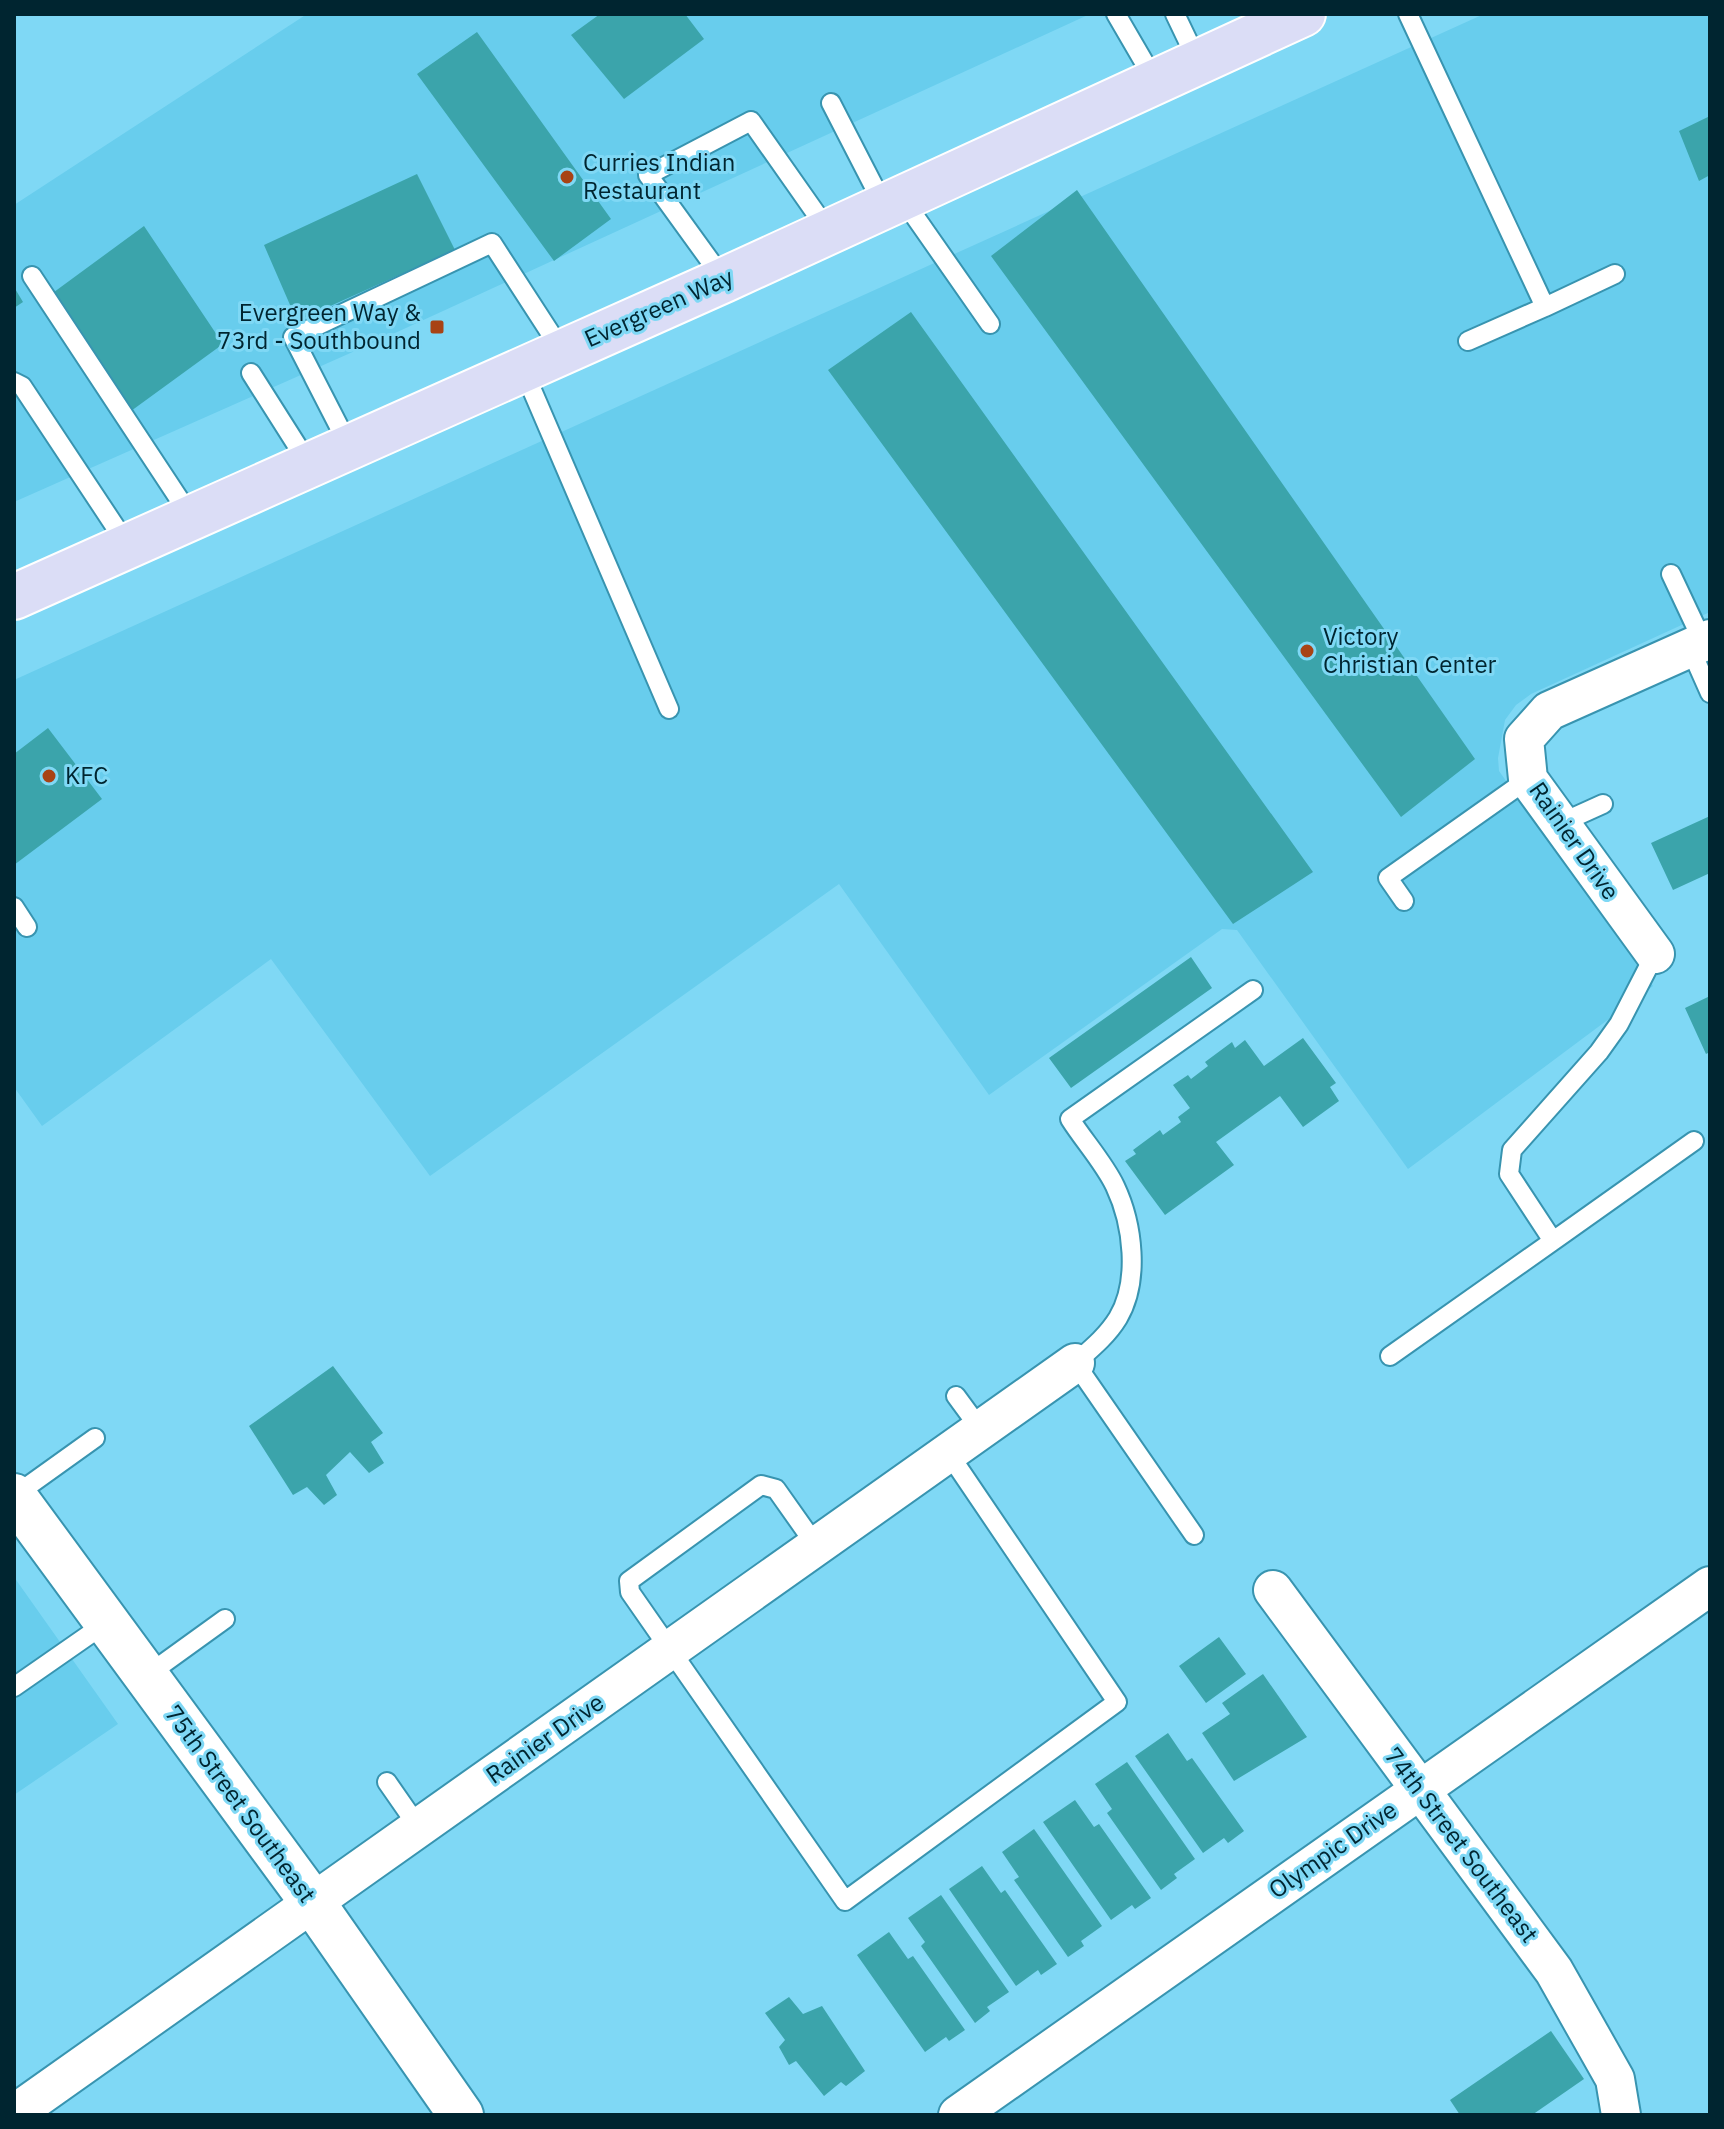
<svg xmlns="http://www.w3.org/2000/svg" width="1724" height="2129" font-family="'IBM Plex Sans',sans-serif">
	<style>
		.built { fill: #68cded }
		.building { fill: #3ba4ab }
		.lines { fill: none; stroke-linecap: round; stroke-linejoin: round }
		.service-casing { stroke: #3894b0; stroke-width: 22 }
		.minor-casing { stroke: #3894b0; stroke-width: 42 }
		.tertiary-casing { stroke: #3894b0; stroke-width: 48 }
		.primary-casing { stroke: #fff; stroke-width: 48 }
		.service { stroke: #fff; stroke-width: 18 }
		.minor { stroke: #fff; stroke-width: 38 }
		.tertiary { stroke: #fff; stroke-width: 44 }
		.primary { stroke: #dbddf6; stroke-width: 44 }
		.poi-dot { fill: #a84315; stroke: #7fd8f5; stroke-width: 3 }
		.labels { text-anchor: middle; stroke-width: 6; stroke-linejoin: round; paint-order: stroke }
		.poi-label { font-size: 24px; fill: #002530; stroke: #7fd8f5; text-anchor: start }
		.street-label { font-size: 24px; fill: #002530; stroke: #7fd8f5 }
	</style>
	<rect width="100%" height="100%" fill="#7fd8f5"/>
	<path class="built" d="M307 14H1090L382 339 14 502V205Z
		M1484 14H1710V612L1531 694 1516 705 1505 720 1498 758 1499 771 1653 986 1408 1169 1237 930 1222 929 989 1095 839 884 430 1176 271 959 42 1126 14 1087V680Z
		M14 1577 118 1724 14 1795Z"/>
	<path class="building" d="M600 14H685L704 39 624 99 571 35Z
		M477 32 611 219 554 261 417 74Z
		M1710 116V175L1699 181 1679 131Z
		M417 174 455 250 297 321 264 245Z
		M1077 190 1475 759 1401 817 991 256Z
		M144 226 223 344 131 411 50 295Z
		M14 287 23 302 14 308Z
		M911 312 1313 872 1233 924 828 370Z
		M48 728 102 799 14 865V754Z
		M1710 816V873L1673 890 1651 843Z
		M1191 957 1212 988 1071 1088 1049 1058Z
		M1710 996V1052L1706 1054 1685 1008Z
		M1303 1038 1336 1083 1330 1087 1339 1101 1303 1127 1280 1096 1216 1142 1234 1165 1165 1215 1125 1161 1136 1154 1133 1150 1160 1130 1163 1135 1181 1122 1178 1117 1190 1108 1173 1085 1188 1075 1191 1079 1208 1066 1205 1062 1232 1042 1235 1048 1245 1040 1264 1066Z
		M333 1366 383 1433 371 1442 384 1463 369 1473 350 1452 326 1475 337 1495 324 1505 307 1487 293 1495 249 1426Z
		M1219 1637 1246 1674 1206 1703 1179 1666Z
		M1263 1674 1307 1737 1234 1781 1202 1733 1230 1714 1222 1703Z
		M1168 1733 1187 1761 1192 1758 1244 1831 1228 1843 1224 1838 1203 1853 1135 1756Z
		M1127 1762 1195 1859 1174 1874 1177 1878 1161 1890 1107 1813 1112 1809 1095 1784Z
		M1075 1800 1094 1827 1099 1824 1151 1898 1135 1909 1132 1905 1111 1920 1043 1822Z
		M1034 1829 1102 1926 1081 1941 1084 1946 1068 1957 1014 1880 1019 1877 1002 1852Z
		M982 1866 1001 1893 1005 1890 1057 1964 1041 1975 1038 1970 1016 1986 949 1889Z
		M941 1895 1009 1992 987 2007 990 2011 975 2023 921 1946 925 1942 908 1918Z
		M889 1932 908 1959 913 1956 965 2030 949 2041 946 2037 925 2052 857 1955Z
		M789 1997 803 2014 822 2006 865 2071 846 2086 841 2082 824 2096 796 2061 789 2065 779 2047 785 2040 765 2013Z
		M1551 2031 1584 2079 1532 2115H1460L1450 2100Z"/>
	<g class="lines">
		<defs>
			<path id="service" d="M1116 14 1155 81
				M1175 14 1198 62
				M1408 14 1545 307 1615 274
				M831 103 884 206
				M902 198 990 324
				M32 276 191 517
				M724 280 648 175 751 121 829 232
				M1468 341 1545 307
				M523 369 669 709
				M251 373 310 466
				M14 382 22 386 128 546
				M350 448 293 337 492 243 562 351
				M1671 574 1703 642
				M1690 648 1710 693
				M1561 823 1603 804
				M1404 901 1388 878 1528 779
				M14 907 27 927
				M1553 1241 1694 1141
				M1390 1356 1553 1241 1509 1174 1512 1150 1599 1052 1619 1024 1655 954
				M956 1396 981 1430
				M14 1496 95 1438
				M1194 1535 1075 1363C1091 1349 1107 1336 1118 1318 1140 1281 1133 1224 1115 1186 1104 1163 1084 1141 1070 1119L1253 990
				M817 1547 776 1489 761 1485 629 1581 630 1592 845 1901 1117 1702 949 1454
				M146 1676 225 1619
				M14 1687 106 1623
				M387 1782 419 1828"/>
			<path id="minor" d="M1655 954 1528 779 1524 739 1549 711 1710 639
				M1273 1590 1554 1971 1615 2079 1621 2115
				M14 2114 1075 1363
				M958 2115 1710 1586"/>
			<path id="tertiary" d="M14 1496 313 1903 461 2115"/>
			<path id="primary" d="M14 597 724 280 1303 14"/>
		</defs>
		<use href="#service" class="service-casing"/>
		<use href="#minor" class="minor-casing"/>
		<use href="#tertiary" class="tertiary-casing"/>
		<use href="#primary" class="primary-casing"/>
		<use href="#service" class="service"/>
		<use href="#minor" class="minor"/>
		<use href="#tertiary" class="tertiary"/>
		<use href="#primary" class="primary"/>
	</g>
	<g class="poi-dot">
		<circle cx="567" cy="177" r="8"/>
		<rect x="429" y="319" width="16" height="16" rx="4"/>
		<circle cx="1307" cy="651" r="8"/>
		<circle cx="49" cy="776" r="8"/>
	</g>
	<g class="labels">
		<g class="poi-label">
			<text x="583" y="171">Curries Indian<tspan x="583" dy="28">Restaurant</tspan></text>
			<text x="421" y="321" text-anchor="end">Evergreen Way &amp;<tspan x="421" dy="28">73rd - Southbound</tspan></text>
			<text x="1323" y="645">Victory<tspan x="1323" dy="28">Christian Center</tspan></text>
			<text x="65" y="784">KFC</text>
		</g>
		<g class="street-label">
			<text transform="translate(659 308) rotate(-24)" y="8">Evergreen Way</text>
			<text transform="translate(1574 841) rotate(55)" y="8">Rainier Drive</text>
			<text transform="translate(545 1739) rotate(-35)" y="8">Rainier Drive</text>
			<text transform="translate(240 1804) rotate(54)" y="8">75th Street Southeast</text>
			<text transform="translate(1461 1845) rotate(53)" y="8">74th Street Southeast</text>
			<text transform="translate(1333 1850) rotate(-35)" y="8">Olympic Drive</text>
		</g>
	</g>
	<rect width="1724" height="2129" fill="none" stroke="#002530" stroke-width="32"/>
</svg>
